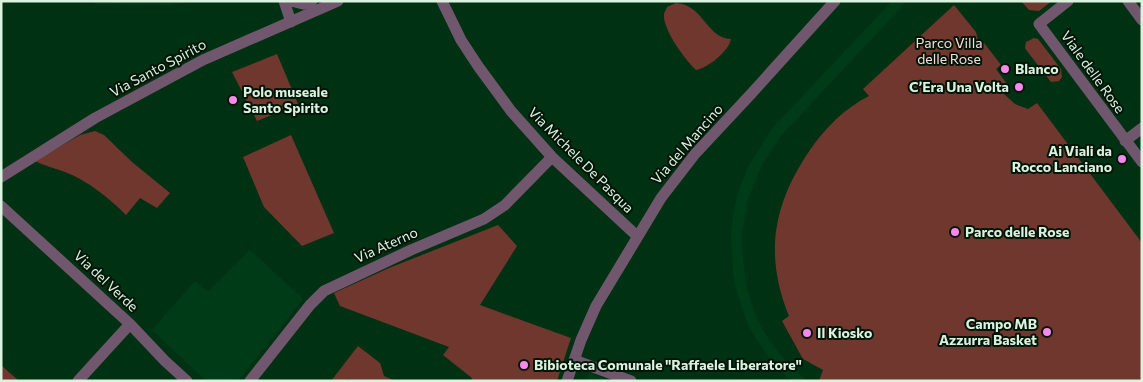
<svg xmlns="http://www.w3.org/2000/svg" width="1143" height="382" font-family="Commissioner,sans-serif">
	<style>
		.built { fill: #003b18 }
		.green { fill: #70372e }
		.lines { fill: none; stroke-linecap: round; stroke-linejoin: round }
		.minor { stroke: #71576d; stroke-width: 11 }
		.poi-dot { fill: #f788ec; stroke: #031508; stroke-width: 2 }
		.labels { text-anchor: middle; stroke-width: 4; stroke-linejoin: round; paint-order: stroke }
		.park-label { font-size: 14px; fill: #f6ded9; stroke: #031508 }
		.street-label { font-size: 14px; fill: #daf2de; stroke: #031508 }
		.poi-label { font-size: 14px; font-weight: bold; fill: #daf2de; stroke: #031508; text-anchor: start }
	</style>
	<rect width="100%" height="100%" fill="#003113"/>
	<path class="built" d="M91 1H199L168 5 96 4Z
		M892 1H907L780 137 763 163 748 198 742 232V250L746 286 756 317 769 340 788 364 807 381H791L770 359 753 334 747 321 736 289 733 272 731 231 737 196 747 169 771 130Z
		M250 250 303 299 238 381H206L152 330 195 281 208 292Z
		M589 373 610 381H586Z"/>
	<path class="green" d="M1021 1H1052L1039 11 1029 10Z
		M676 3C704 5 706 38 731 39 729 51 708 68 696 70 686 61 662 29 664 14 664 13 667 8 667 7Z
		M954 5 976 32 978 40 985 44 1001 65 996 69 1007 84H993L1015 104 1028 109 1037 103 1142 243V381H819L823 370 803 359 782 321 789 316C764 255 773 204 810 150 825 128 845 108 869 96L863 89Z
		M1034 38 1038 39 1061 69 1062 77 1059 81 1051 82 1027 51 1025 48 1026 42Z
		M277 54 298 104 257 121 232 72Z
		M95 131 104 135 132 162 170 193 157 208 140 198 126 215C109 198 87 180 65 172 54 168 45 166 35 161L80 135Z
		M291 135 334 233 302 246 264 207 243 157Z
		M498 225 517 246 480 305 571 338 557 381H471L472 378 443 355 449 347 340 306 334 293 389 268Z
		M358 346 380 363 384 376 395 381H352L348 379 347 381H331Z
		M1 365 19 381H1Z"/>
	<g class="lines">
		<path class="minor" d="M284 1 291 22
			M291 1 303 4 312 1
			M442 1 461 40 478 66 511 111 552 157 637 236
			M1068 1 1039 24 1142 162
			M1128 1 1142 20
			M1125 141 1142 128
			M1 177 95 118 203 60 338 1
			M1 206 130 324 165 361 187 381
			M574 360 631 381
			M78 381 130 324
			M250 381 310 305 324 291 411 250 484 219 505 205 552 157
			M567 381 581 340 596 306 661 198 695 154 751 94 835 1"/>
	</g>
	<g class="poi-dot">
		<circle cx="1005" cy="69" r="5"/>
		<circle cx="1019" cy="87" r="5"/>
		<circle cx="233" cy="100" r="5"/>
		<circle cx="1122" cy="159" r="5"/>
		<circle cx="955" cy="232" r="5"/>
		<circle cx="1047" cy="332" r="5"/>
		<circle cx="807" cy="333" r="5"/>
		<circle cx="524" cy="365" r="5"/>
	</g>
	<g class="labels">
		<g class="park-label">
			<text x="949" y="48">Parco Villa<tspan x="949" dy="16">delle Rose</tspan></text>
		</g>
		<g class="street-label">
			<text transform="translate(158 68) rotate(-28)" y="5">Via Santo Spirito</text>
			<text transform="translate(1093 72) rotate(54)" y="5">Viale delle Rose</text>
			<text transform="translate(687 144) rotate(-49)" y="5">Via del Mancino</text>
			<text transform="translate(581 160) rotate(45)" y="5">Via Michele De Pasqua</text>
			<text transform="translate(386 245) rotate(-24)" y="5">Via Aterno</text>
			<text transform="translate(106 281) rotate(43)" y="5">Via del Verde</text>
		</g>
		<g class="poi-label">
			<text x="1015" y="74">Blanco</text>
			<text x="1009" y="92" text-anchor="end">C’Era Una Volta</text>
			<text x="243" y="97">Polo museale<tspan x="243" dy="16">Santo Spirito</tspan></text>
			<text x="1112" y="156" text-anchor="end">Ai Viali da<tspan x="1112" dy="16">Rocco Lanciano</tspan></text>
			<text x="965" y="237">Parco delle Rose</text>
			<text x="1037" y="329" text-anchor="end">Campo MB<tspan x="1037" dy="16">Azzurra Basket</tspan></text>
			<text x="817" y="338">Il Kiosko</text>
			<text x="534" y="370">Bibioteca Comunale "Raffaele Liberatore"</text>
		</g>
	</g>
	<rect width="1143" height="382" fill="none" stroke="#daf2de" stroke-width="5"/>
</svg>
